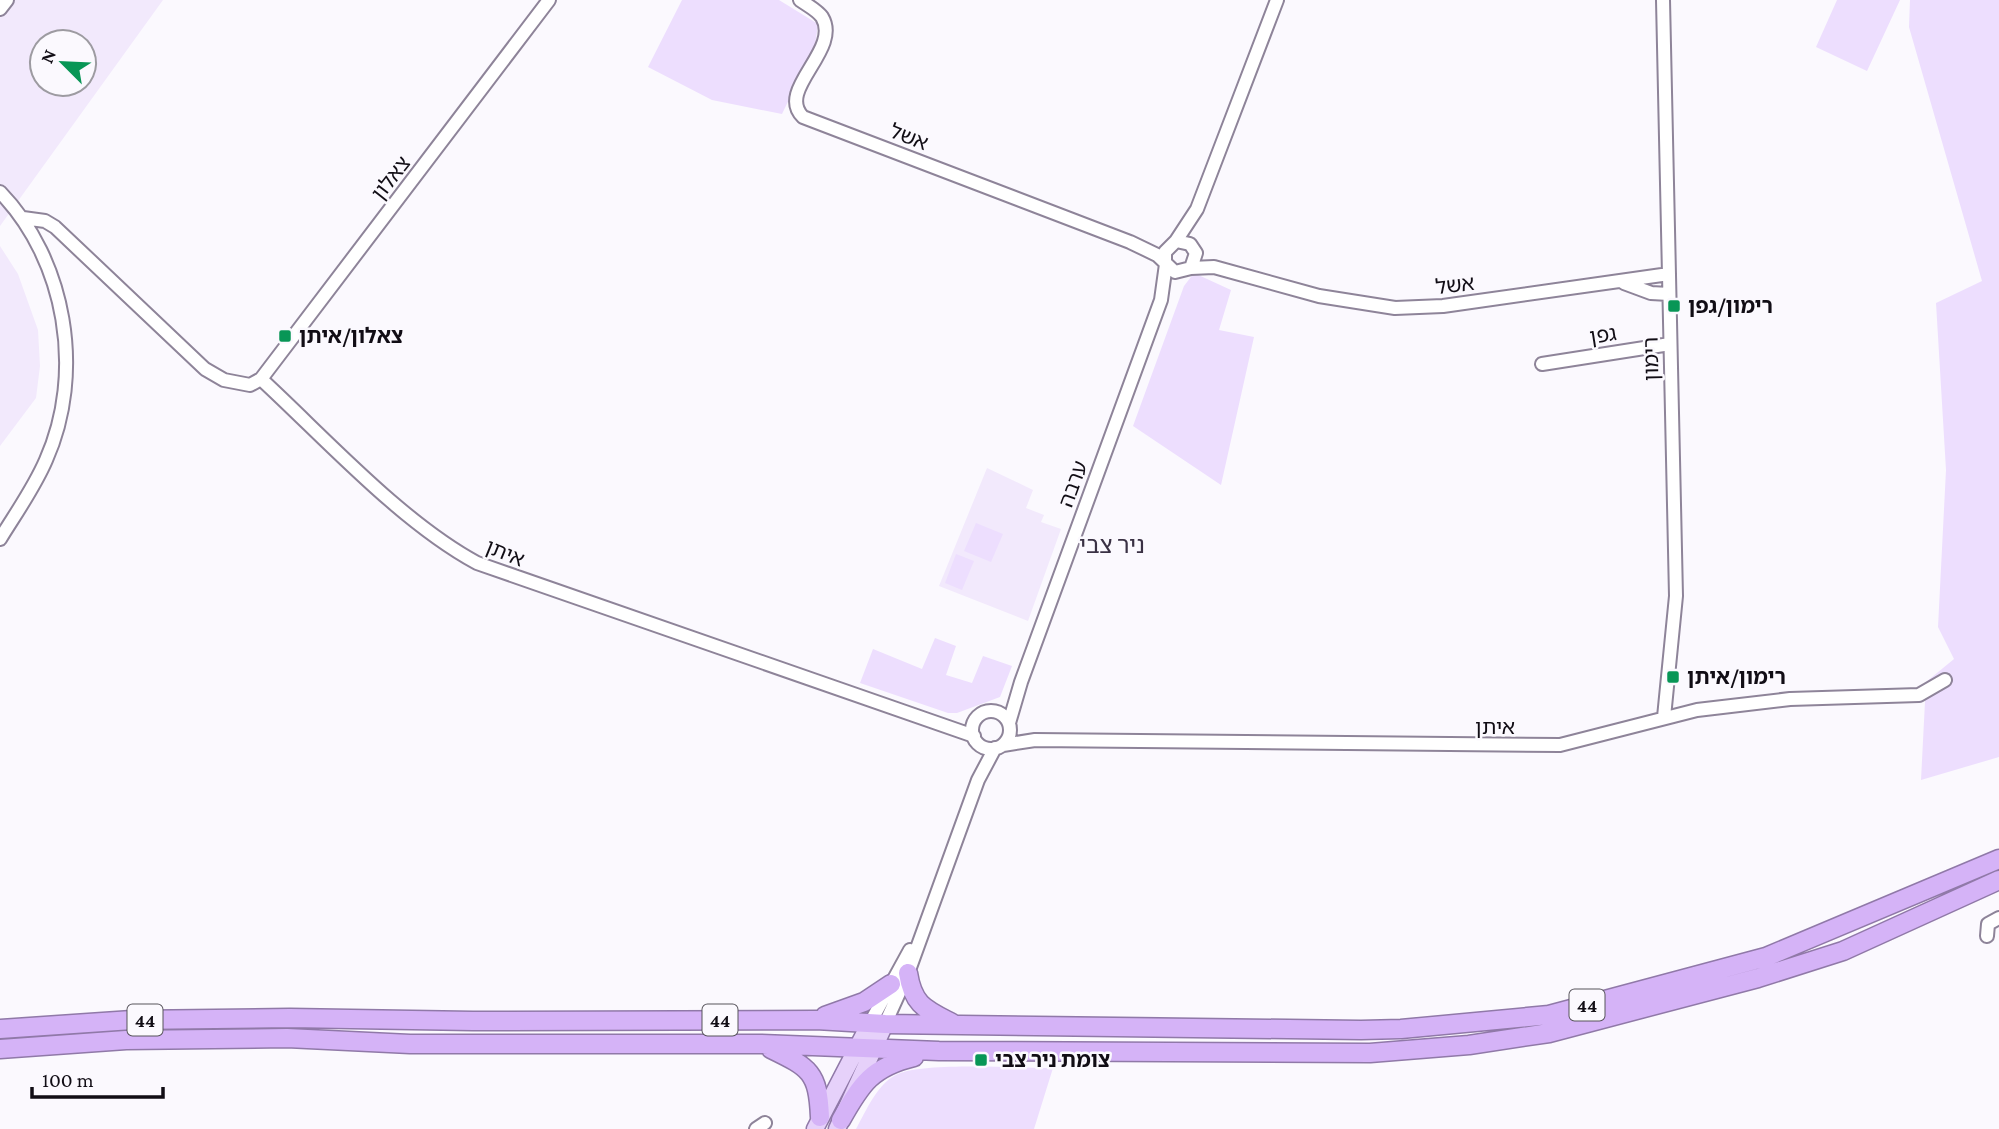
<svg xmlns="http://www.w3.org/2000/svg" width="1999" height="1129" font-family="'Crimson Pro','Noto Sans Hebrew',serif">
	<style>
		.built { fill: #f2e9fc; fill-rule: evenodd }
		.green { fill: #eddefe }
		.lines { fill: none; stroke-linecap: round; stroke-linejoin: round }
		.minor-casing { stroke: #8e8499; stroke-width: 16 }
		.major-casing { stroke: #9079a8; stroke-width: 19 }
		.highway-casing { stroke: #9079a8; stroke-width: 21 }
		.minor { stroke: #fff; stroke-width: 12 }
		.major { stroke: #e6d1fa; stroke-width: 16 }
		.highway { stroke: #d5b3f7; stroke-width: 18 }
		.poi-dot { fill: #089656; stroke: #fbf9fe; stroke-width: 2.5 }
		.labels { text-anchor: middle; stroke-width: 5; stroke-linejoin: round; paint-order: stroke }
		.shield { fill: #fbf9fe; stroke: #57545b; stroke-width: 2 }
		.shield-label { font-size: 19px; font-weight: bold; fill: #110d15 }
		.street-label { font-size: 21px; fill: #110d15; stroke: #fbf9fe }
		.poi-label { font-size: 21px; font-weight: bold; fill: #110d15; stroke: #fbf9fe; text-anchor: start }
		.quarter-label { font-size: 24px; fill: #3a3144; stroke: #fbf9fe }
	</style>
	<rect width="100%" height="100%" fill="#fbf9fe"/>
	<path class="built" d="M0 0H163L0 226ZM42 42H84V84H42Z
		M0 246 18 274 38 330 40 366 36 398 0 446Z
		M987 468 1033 490 1026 508 1044 515 1041 522 1061 529 1028 621 939 586Z"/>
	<path class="green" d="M682 0H779L818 24 815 46 782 114 712 100 648 67Z
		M1837 0H1900L1867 71 1816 47Z
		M1910 0H1999V757L1921 780 1926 682 1954 659 1938 627 1946 470 1936 303 1982 281 1909 27Z
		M1194 273 1231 290 1219 330 1254 337 1221 485 1133 426 1184 286Z
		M976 523 1003 534 991 562 964 551Z
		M956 554 974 561 962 590 945 583Z
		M935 638 956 646 946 675 972 683 983 656 1012 666 1000 697 957 713H948L860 683 873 649 922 669Z
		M1053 1068 1034 1129H856C866 1111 878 1082 898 1074 925 1062 1019 1068 1053 1068Z"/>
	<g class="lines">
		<defs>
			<path id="minor" d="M800 0C807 5 817 10 822 17 842 50 775 90 803 117L1130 242 1157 255 1175 272 1191 268 1196 253 1190 244 1176 241 1165 252V262
				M1663 0 1676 596 1664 717
				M0 9 7 0
				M0 192C66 260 85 373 46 460 34 488 16 513 0 539
				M23 218 45 221 55 227 205 369 224 380 250 385 261 379 549 0
				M1176 241 1197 209 1277 0
				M1191 268 1214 267 1319 296 1395 308 1443 306 1669 274
				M1624 283 1651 293 1669 294
				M1542 364 1670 344
				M261 379C325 438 401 522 477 563L974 736
				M972 730a19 19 0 1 1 38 0a19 19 0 1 1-38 0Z
				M1009 723 1021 682 1161 300 1166 264
				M1003 745 1035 740 1560 745 1697 710 1790 699 1919 695 1945 680
				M1987 936 1988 924 1999 918
				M870 1023 910 950
				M885 1024 908 973 978 780 995 748
				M756 1129 765 1123"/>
			<path id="major" d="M815 1129 870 1023
				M837 1129 885 1024"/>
			<path id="highway" d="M908 973C913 1005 925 1009 952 1023
				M825 1016 864 1002 891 984
				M0 1029 132 1020 290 1018 473 1021 816 1020 885 1024 1361 1030 1401 1029 1549 1015 1766 957 1999 859
				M0 1049 126 1040 287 1038 410 1044H761L939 1051 1370 1053 1469 1045 1549 1033 1758 978 1843 951 1999 880
				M771 1049C810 1068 818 1072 820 1117
				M841 1120C861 1084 872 1067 914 1057"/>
		</defs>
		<use href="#minor" class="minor-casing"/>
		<use href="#major" class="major-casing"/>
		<use href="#highway" class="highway-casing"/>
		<use href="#minor" class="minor"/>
		<use href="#major" class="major"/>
		<use href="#highway" class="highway"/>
	</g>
	<g class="poi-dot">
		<rect x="1667" y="299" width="14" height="14" rx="3.5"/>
		<rect x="278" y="329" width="14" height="14" rx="3.5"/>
		<rect x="1666" y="670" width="14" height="14" rx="3.5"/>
		<rect x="974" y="1053" width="14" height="14" rx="3.5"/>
	</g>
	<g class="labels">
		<g class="shield">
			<rect x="1569.5" y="989.5" width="35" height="31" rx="5"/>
			<rect x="127.5" y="1004.5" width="35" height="31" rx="5"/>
			<rect x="702.5" y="1004.5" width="35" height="31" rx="5"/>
		</g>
		<g class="shield-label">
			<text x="1587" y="1012">44</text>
			<text x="145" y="1027">44</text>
			<text x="720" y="1027">44</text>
		</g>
		<g class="street-label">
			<text transform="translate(909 137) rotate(21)" y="7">אשל</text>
			<text transform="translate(391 178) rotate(-52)" y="7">צאלון</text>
			<text transform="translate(1455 285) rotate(-7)" y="7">אשל</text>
			<text transform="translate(1603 335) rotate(-9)" y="7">גפן</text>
			<text transform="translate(1651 359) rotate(-91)" y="7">רימון</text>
			<text transform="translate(1073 484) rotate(-70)" y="7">ערבה</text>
			<text transform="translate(505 553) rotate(22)" y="7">איתן</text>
			<text x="1495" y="734">איתן</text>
		</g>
		<g class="poi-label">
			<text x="1688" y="313">רימון/גפן</text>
			<text x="299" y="343">צאלון/איתן</text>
			<text x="1687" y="684">רימון/איתן</text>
			<text x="995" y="1067">צומת ניר צבי</text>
		</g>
		<g class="quarter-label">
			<text x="1112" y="553">ניר צבי</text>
		</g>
	</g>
	<g transform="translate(63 63) rotate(294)"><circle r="33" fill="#fbf9fe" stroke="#9d9ba1" stroke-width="2"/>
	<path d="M0-5L12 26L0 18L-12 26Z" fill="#089656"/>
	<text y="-10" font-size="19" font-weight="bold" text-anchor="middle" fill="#110d15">N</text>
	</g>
	<path d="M32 1087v10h131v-10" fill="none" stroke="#110d15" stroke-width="3.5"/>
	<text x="42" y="1087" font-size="21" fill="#110d15" stroke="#fbf9fe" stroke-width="5" paint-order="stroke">100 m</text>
</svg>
